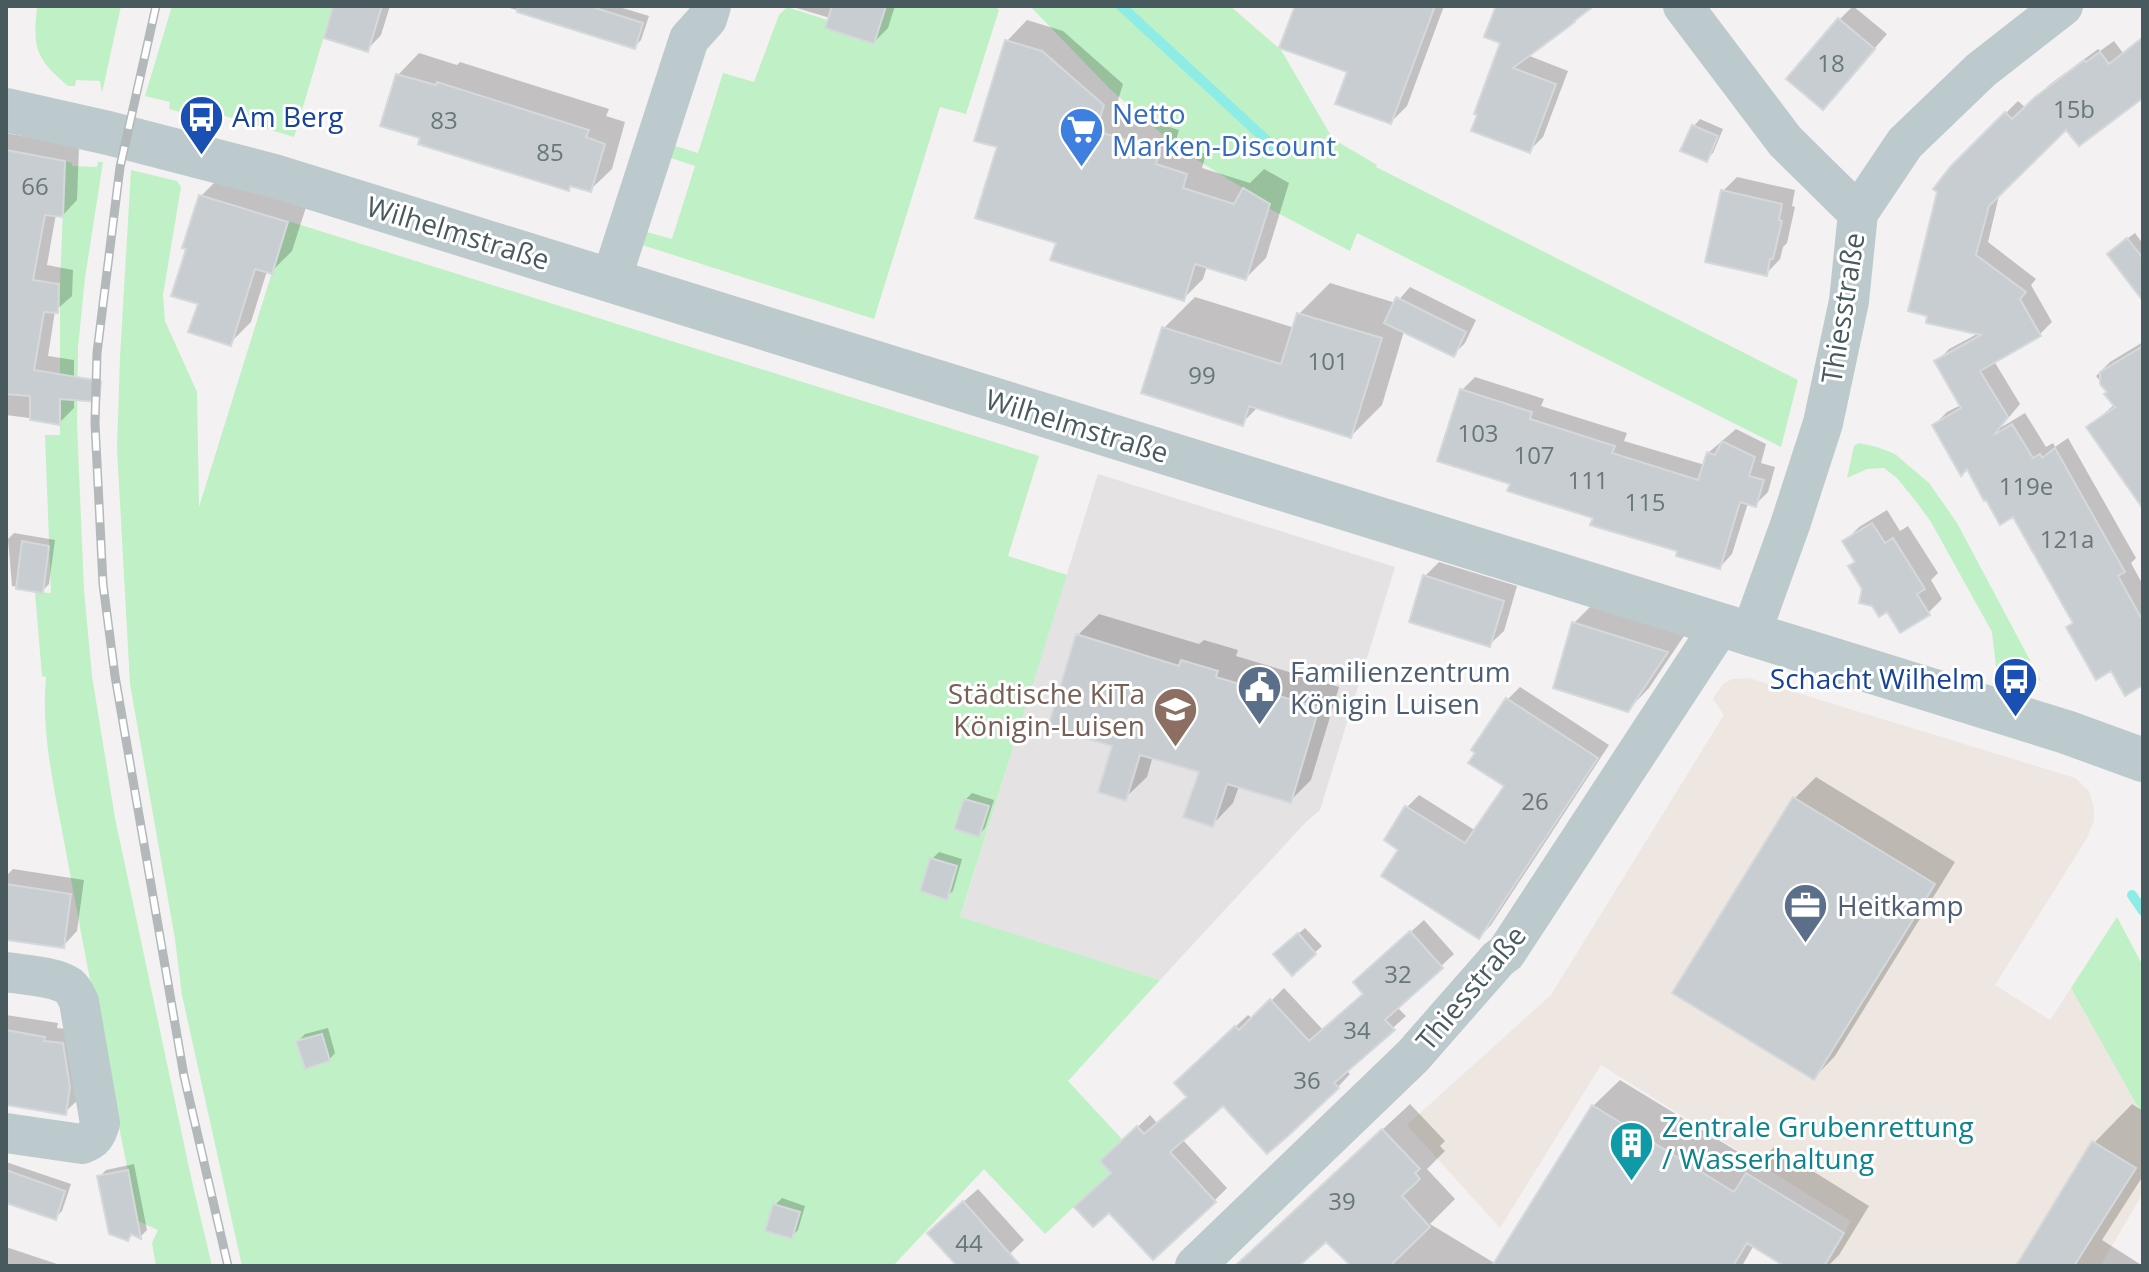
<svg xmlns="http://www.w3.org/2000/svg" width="2149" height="1272" font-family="'Open Sans',sans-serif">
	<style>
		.commercial { fill: #eee6e0 }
		.education { fill: #e4e2e3 }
		.green { fill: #c0f0c5 }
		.shadow { fill: #0003 }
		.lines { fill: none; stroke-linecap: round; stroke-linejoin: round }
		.stream { stroke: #8dede6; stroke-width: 10 }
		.building { fill: #c7cdd0; stroke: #d5d9dc; stroke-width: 2 }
		.minor { stroke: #bccacd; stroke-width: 40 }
		.tertiary { stroke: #bccacd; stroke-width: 44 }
		.rail-casing { stroke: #b3b8bb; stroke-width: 9 }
		.rail { stroke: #fff; stroke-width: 6; stroke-dasharray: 18; stroke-linecap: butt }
		.labels { text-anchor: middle; stroke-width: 6; stroke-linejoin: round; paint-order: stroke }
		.number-label { font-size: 24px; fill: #68777a }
		.shop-label { font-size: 28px; fill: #366cbe; stroke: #fff; text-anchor: start }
		.transit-label { font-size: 28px; fill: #164399; stroke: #fff; text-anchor: start }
		.street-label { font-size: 28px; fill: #485a5e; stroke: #fff }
		.service-label { font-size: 28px; fill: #4e5e75; stroke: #fff; text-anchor: start }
		.education-label { font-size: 28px; fill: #785e54; stroke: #fff; text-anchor: end }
		.culture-label { font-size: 28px; fill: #0d838f; stroke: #fff; text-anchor: start }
	</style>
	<rect width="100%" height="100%" fill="#f3f1f1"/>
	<path class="commercial" d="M1749 678 2075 778 2089 791 2094 809V821L2087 838 1995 985 2050 1020 2071 988 2143 1116V1193L2100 1266H1827L1851 1221 1601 1065 1500 1228 1407 1125 1551 995 1724 715 1713 699 1723 684 1732 679Z"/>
	<path class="education" d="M1098 474 1395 567 1320 810 1306 822 1160 980 960 918Z"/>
	<path class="green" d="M37 6H121L102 93 100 81 76 80 75 86H68C35 58 33 49 37 6Z
		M172 6H333L294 137 222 115H192L169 109 170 102 145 96Z
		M886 6H995L999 10 966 114 940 107 874 319 639 244 643 231 672 239 695 166 668 157 672 145 698 153 723 73 754 82 779 15 787 7 827 20 825 28 874 44Z
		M1030 6H1230L1281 50 1333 139 1377 165 1376 167 1798 380 1781 447 1357 233 1350 251 1268 208 1269 204 1179 149 1110 89Z
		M65 161 72 163V166L97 167 98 162H103L85 278 78 347 77 425 84 590 92 676 115 818 191 1177 212 1266H156L152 1243 158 1230 138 1221C114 1102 90 983 68 863 58 803 40 739 46 677L42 676 35 592 51 593 45 435H60V283Z
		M131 170 177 181 181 187 163 295 165 321 197 392 199 507 288 221 1039 456 1008 556 1067 575 960 917 1160 980 1068 1081 1133 1151 1045 1234 984 1169 893 1266H242L182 995 175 939 130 684 117 448 120 357Z
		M1859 443 1877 447 1895 454 1929 483 1957 523 2041 681 1996 667 1992 632 1931 522 1918 504 1897 478 1884 468 1867 469 1847 478 1854 446Z
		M2117 917 2143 966V1116L2071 988Z"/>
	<path class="shadow" d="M335 6H390L381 35 367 50Z
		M503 6H616L649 16 641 40 634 47Z
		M790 6H895L888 28 874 42 830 18Z
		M1297 6H1444L1407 106 1391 122Z
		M1500 6H1594L1527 55 1568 71 1543 137 1529 151 1502 42Z
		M1853 6 1887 34 1836 93 1840 19Z
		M1027 20 1063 31 1123 84 1115 110 1179 130 1175 144 1206 154 1202 168 1250 183 1264 169 1289 183 1266 258 1246 278 1207 266 1203 279 1183 299 1058 242 1000 145 1007 41Z
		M2143 37V93L2067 127 2000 191 1988 242 2036 279 2031 285 2052 322 2040 334 1994 361 2020 404 2000 428 2025 413 2046 447 2053 443 2055 447 2068 438 2136 558 2131 563 2143 585V683L2111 668 2074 622 2014 514 1987 497 1968 466 1934 425 1947 412 1961 405 1937 362 1949 349 1979 333 1952 167 2018 101 2026 108 2049 85 2098 49 2100 51 2114 41 2123 53Z
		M419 53 457 65 460 62 609 109 606 116 625 122 612 169 590 190 572 185 569 188 423 137 398 75Z
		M1700 119 1723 129 1713 153 1706 160 1694 126Z
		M6 133 79 147 77 200 63 215 56 214 47 265 73 270 72 296 55 311 48 356 74 360V408L60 422 6 415Z
		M222 175 308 201 292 251 271 272 267 271 251 322 230 343 200 302 201 196Z
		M1737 177 1795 190 1792 206 1795 207 1787 243 1783 247 1780 259 1766 274 1723 191Z
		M2135 233 2143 244V277L2116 247Z
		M1330 283 1396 303 1410 287 1476 320 1465 343 1454 354 1404 331 1382 405 1351 436 1258 407 1242 423 1164 328 1195 297 1295 328 1299 314Z
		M2143 342V505L2089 427 2115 404 2109 392 2096 376 2110 362Z
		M1475 377 1544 399 1541 406 1627 433 1624 441 1705 465 1708 453 1736 429 1766 444 1761 463 1775 467 1768 492 1755 505 1748 503 1732 554 1720 567 1512 483 1462 390Z
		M1887 510 1900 531 1908 526 1938 573 1931 580 1942 599 1928 613 1888 610 1864 589 1850 567 1857 560 1845 541 1859 527Z
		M14 533 55 540 49 584 42 591 12 586 8 539Z
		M1439 562 1517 586 1504 631 1489 645 1425 576Z
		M1595 602 1688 630 1649 688 1628 710 1574 623Z
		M1099 614 1199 644 1204 640 1238 650 1236 656 1339 687 1311 780 1290 801 1239 786 1233 803 1212 825 1201 771 1153 756 1147 777 1125 798 1114 745 1078 635Z
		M1520 687 1609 745 1491 925 1479 937 1401 849 1386 839 1407 807 1419 795 1476 831 1507 785 1474 750 1508 699Z
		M1816 777 1955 862 1835 1056 1814 1078 1675 992 1795 798Z
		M972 793 994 800 985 828 979 835 965 800Z
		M939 852 962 859 953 891 946 897 932 859Z
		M13 869 84 880 77 931 63 946 6 937V876Z
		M1424 920 1454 954 1397 1007 1406 1016 1346 1070 1350 1074 1338 1087 1223 1103 1182 1139 1227 1188 1214 1201 1113 1172 1115 1149 1150 1115 1157 1123 1189 1096V1070L1248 1015 1253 1019 1284 988 1323 1030 1365 993 1368 970Z
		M1305 928 1322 946 1292 973 1282 948Z
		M6 1015 58 1023 57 1028 76 1030 79 1099 65 1112 6 1103Z
		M328 1028 335 1053 329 1060 298 1041 305 1034Z
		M1620 1080 1758 1164 1774 1147 1869 1206 1839 1255 1828 1266H1788L1754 1245 1742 1266H1354L1326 1239 1297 1266H1236L1410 1104 1445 1141 1440 1146 1445 1151 1427 1169 1455 1199 1430 1224 1496 1264 1593 1106Z
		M2132 1104 2143 1111V1176L2102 1240 2143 1266H2017L2094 1143Z
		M6 1162 71 1184 62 1211 55 1218 6 1201Z
		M134 1164 147 1230 141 1236 133 1233 128 1239 99 1177 106 1170Z
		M978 1189 1024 1240 997 1266H959L944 1219Z
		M782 1198 805 1206 798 1230 791 1237 775 1205Z
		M6 1247 63 1266H6Z"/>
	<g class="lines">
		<path class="stream" d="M1121 6 1275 148
			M2132 895 2143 911"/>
	</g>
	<path class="building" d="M333 6H382L368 52 324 38Z
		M518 6H589L643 23 635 49 517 12Z
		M832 6H886L874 44 825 28Z
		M1295 6H1435L1391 124 1335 104 1347 72 1279 48Z
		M1496 6H1594L1574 21 1575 22 1513 68 1556 84 1530 153 1471 131 1477 115 1474 114 1500 43 1484 37Z
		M1838 18 1875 49 1823 110 1786 79Z
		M2143 37V98L2079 146 2066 130 1989 206 1976 255 2026 292 2020 299 2041 336 1980 371 2008 417 1994 435 2012 424 2033 458 2040 454 2042 458 2055 448 2125 572 2118 576 2143 621V685L2125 696 2111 671 2096 680 2066 627 2073 623 2013 517 2000 525 1986 500 1984 501 1967 469 1961 476 1932 425 1961 408 1934 361 1981 335 1926 323 1927 316 1908 311 1937 192 1933 189 1951 166 2005 112 2012 119 2034 98 2084 60 2086 62 2100 52 2109 64Z
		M1005 40 1042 51 1104 105 1096 131 1160 150 1156 164 1187 174 1183 188 1234 204 1243 188 1270 204 1246 280 1195 264 1184 301 1050 260 1056 243 975 218 997 147 974 141Z
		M396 74 436 85 437 82 589 130 586 137 605 144 591 192 570 186 569 191 418 144 420 138 380 126Z
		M1692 125 1718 136 1707 162 1680 151Z
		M6 150 65 161 63 217 45 215 33 280 59 284 58 313 44 312 34 370 101 381 99 402 60 399V425L30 420V396L6 394Z
		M1721 190 1782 204 1779 220 1782 221 1773 259H1770L1767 276 1705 262Z
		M199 195 288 222 272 274 255 269 231 346 188 332 198 304 171 296 186 249 182 248Z
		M2127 238 2143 258V301L2107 254Z
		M1396 297 1466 332 1454 357 1384 323Z
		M1297 313 1382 338 1351 438 1249 406 1243 426 1141 393 1162 327 1281 364Z
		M2143 346V509L2086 427 2115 407 2104 394 2107 392 2100 384V372Z
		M1460 389 1532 412 1530 419 1615 446 1612 453 1698 480 1707 452 1715 455 1722 441 1755 457 1749 476 1764 480 1756 507 1740 502 1720 569 1676 556 1677 551 1590 525 1593 518 1507 491 1510 484 1437 461Z
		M1872 523 1885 543 1893 538 1925 589 1917 594 1930 615 1900 633 1887 612 1879 617 1872 606 1859 603 1862 589 1848 566 1855 562 1842 541Z
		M22 541 49 546 43 593 16 589Z
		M1423 575 1504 601 1490 647 1409 622Z
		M1572 622 1668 652 1628 712 1553 688Z
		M1076 634 1179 666 1181 660 1218 671 1216 677 1319 708 1291 803 1227 784 1213 827 1183 817 1199 772 1140 755 1126 801 1098 792 1112 746 1048 727Z
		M1506 698 1598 758 1479 939 1381 876 1398 850 1384 840 1405 806 1465 843 1504 786 1468 763 1475 753 1471 750Z
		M1793 797 1935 884 1814 1080 1672 993Z
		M964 799 989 806 979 837 954 829Z
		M930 858 957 866 947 900 920 891Z
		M6 884 71 894 64 948 6 940Z
		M1410 931 1443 968 1385 1020 1395 1030 1334 1083 1339 1088 1288 1136 1267 1154 1223 1106 1170 1152 1216 1202 1153 1260 1109 1213 1093 1227 1074 1207 1111 1173 1100 1161 1137 1126 1144 1134 1187 1097 1174 1083 1235 1026 1239 1030 1270 999 1309 1041 1363 994 1353 982Z
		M1298 933 1316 954 1292 976 1273 954Z
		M6 1030 45 1037 44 1041 63 1043 70 1087 66 1115 6 1105Z
		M322 1034 330 1061 305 1069 296 1041Z
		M1592 1105 1734 1192 1746 1173 1844 1233 1824 1266H1784L1747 1243 1733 1266H1492Z
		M1382 1129 1420 1169 1415 1173 1420 1179 1402 1196 1430 1227 1390 1266H1351L1326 1242 1299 1266H1235Z
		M2092 1141 2136 1168 2074 1266H2016Z
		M6 1170 65 1191 56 1220 6 1203Z
		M128 1170 141 1239 131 1234 128 1241 109 1234 97 1176Z
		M963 1201 1021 1266H957L927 1233Z
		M773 1204 800 1212 792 1239 765 1231Z"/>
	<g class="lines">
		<path class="minor" d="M1683 6 1785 141 1858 213
			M611 280 689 39 707 19 711 6
			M1750 636 1790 525 1823 423 1849 301 1858 213 1905 143 1981 70 2063 6
			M6 972C23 975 55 976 69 986 74 990 76 996 79 1002L100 1123C97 1135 93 1140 82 1144L6 1133
			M1195 1266 1413 1056 1498 959 1506 953 1720 626"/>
		<path class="tertiary" d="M6 110 108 133 274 176 2066 732 2143 760"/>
		<defs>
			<path id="rail" d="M156 6 120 167 97 353 95 423 103 584 115 676 184 1076 228 1266"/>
		</defs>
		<use href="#rail" class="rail-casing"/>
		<use href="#rail" class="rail"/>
	</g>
	<defs>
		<symbol id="bus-pin" viewBox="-11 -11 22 30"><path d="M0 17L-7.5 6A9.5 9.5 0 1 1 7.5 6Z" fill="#1a4fb4" stroke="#fff"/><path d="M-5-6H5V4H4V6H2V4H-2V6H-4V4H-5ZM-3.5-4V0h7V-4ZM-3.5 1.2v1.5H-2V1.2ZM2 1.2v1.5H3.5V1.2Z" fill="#fff"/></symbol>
		<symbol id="supermarket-pin" viewBox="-11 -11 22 30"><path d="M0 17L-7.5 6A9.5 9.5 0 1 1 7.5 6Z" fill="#3f7fe0" stroke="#fff"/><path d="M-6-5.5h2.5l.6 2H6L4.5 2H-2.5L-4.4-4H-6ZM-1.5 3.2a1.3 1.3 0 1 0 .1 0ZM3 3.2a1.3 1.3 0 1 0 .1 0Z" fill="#fff"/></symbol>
		<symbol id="civic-pin" viewBox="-11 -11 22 30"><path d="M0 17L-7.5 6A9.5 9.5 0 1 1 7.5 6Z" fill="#5c6f8a" stroke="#fff"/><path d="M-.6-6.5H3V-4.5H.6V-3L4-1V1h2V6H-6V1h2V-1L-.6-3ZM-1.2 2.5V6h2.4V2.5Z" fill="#fff"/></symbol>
		<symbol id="school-pin" viewBox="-11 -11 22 30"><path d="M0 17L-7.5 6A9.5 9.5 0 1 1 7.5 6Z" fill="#8d6e63" stroke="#fff"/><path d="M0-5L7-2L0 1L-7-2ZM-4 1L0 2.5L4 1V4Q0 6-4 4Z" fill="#fff"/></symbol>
		<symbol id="office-pin" viewBox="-11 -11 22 30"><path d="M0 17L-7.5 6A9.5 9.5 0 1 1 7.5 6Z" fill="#5c6f8a" stroke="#fff"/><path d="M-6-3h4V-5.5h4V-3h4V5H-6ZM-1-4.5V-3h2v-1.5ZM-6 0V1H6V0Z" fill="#fff"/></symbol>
		<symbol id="building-pin" viewBox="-11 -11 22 30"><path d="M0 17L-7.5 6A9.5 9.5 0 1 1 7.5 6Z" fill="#0f9aa8" stroke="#fff"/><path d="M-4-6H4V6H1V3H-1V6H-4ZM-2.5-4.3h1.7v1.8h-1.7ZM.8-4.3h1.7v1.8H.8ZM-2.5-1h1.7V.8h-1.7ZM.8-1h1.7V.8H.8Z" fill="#fff"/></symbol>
	</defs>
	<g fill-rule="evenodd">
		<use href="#bus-pin" x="176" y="92" width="51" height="69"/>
		<use href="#supermarket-pin" x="1056" y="104" width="51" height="69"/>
		<use href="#bus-pin" x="1990" y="654" width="51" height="69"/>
		<use href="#civic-pin" x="1234" y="662" width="51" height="69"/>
		<use href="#school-pin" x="1150" y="684" width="51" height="69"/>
		<use href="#office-pin" x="1780" y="880" width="51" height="69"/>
		<use href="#building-pin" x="1606" y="1118" width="51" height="69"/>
	</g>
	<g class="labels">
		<g class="number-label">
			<text x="1831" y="72">18</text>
			<text x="2074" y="118">15b</text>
			<text x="444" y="129">83</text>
			<text x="550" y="161">85</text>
			<text x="35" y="195">66</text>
			<text x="1328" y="370">101</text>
			<text x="1202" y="384">99</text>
			<text x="1478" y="442">103</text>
			<text x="1534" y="464">107</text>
			<text x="1588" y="489">111</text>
			<text x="2026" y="495">119e</text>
			<text x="1645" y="511">115</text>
			<text x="2067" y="548">121a</text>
			<text x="1535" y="810">26</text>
			<text x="1398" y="983">32</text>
			<text x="1357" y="1039">34</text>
			<text x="1307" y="1089">36</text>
			<text x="1342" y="1210">39</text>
			<text x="969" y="1252">44</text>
		</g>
		<g class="shop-label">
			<text x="1112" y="124">Netto<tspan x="1112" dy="32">Marken-Discount</tspan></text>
		</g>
		<g class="transit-label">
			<text x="232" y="127">Am Berg</text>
			<text x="1985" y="689" text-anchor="end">Schacht Wilhelm</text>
		</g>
		<g class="street-label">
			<text transform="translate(458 233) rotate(17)" y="10">Wilhelmstraße</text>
			<text transform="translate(1843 308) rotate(-81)" y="10">Thiesstraße</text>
			<text transform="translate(1077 426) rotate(17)" y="10">Wilhelmstraße</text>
			<text transform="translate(1471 988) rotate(-50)" y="10">Thiesstraße</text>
		</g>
		<g class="service-label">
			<text x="1290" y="682">Familienzentrum<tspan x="1290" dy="32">Königin Luisen</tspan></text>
			<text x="1837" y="916">Heitkamp</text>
		</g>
		<g class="education-label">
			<text x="1145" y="704">Städtische KiTa<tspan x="1145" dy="32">Königin-Luisen</tspan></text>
		</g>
		<g class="culture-label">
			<text x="1662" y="1137">Zentrale Grubenrettung<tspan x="1662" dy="32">/ Wasserhaltung</tspan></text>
		</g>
	</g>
	<rect width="2149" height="1272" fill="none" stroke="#485a5e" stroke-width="16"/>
</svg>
